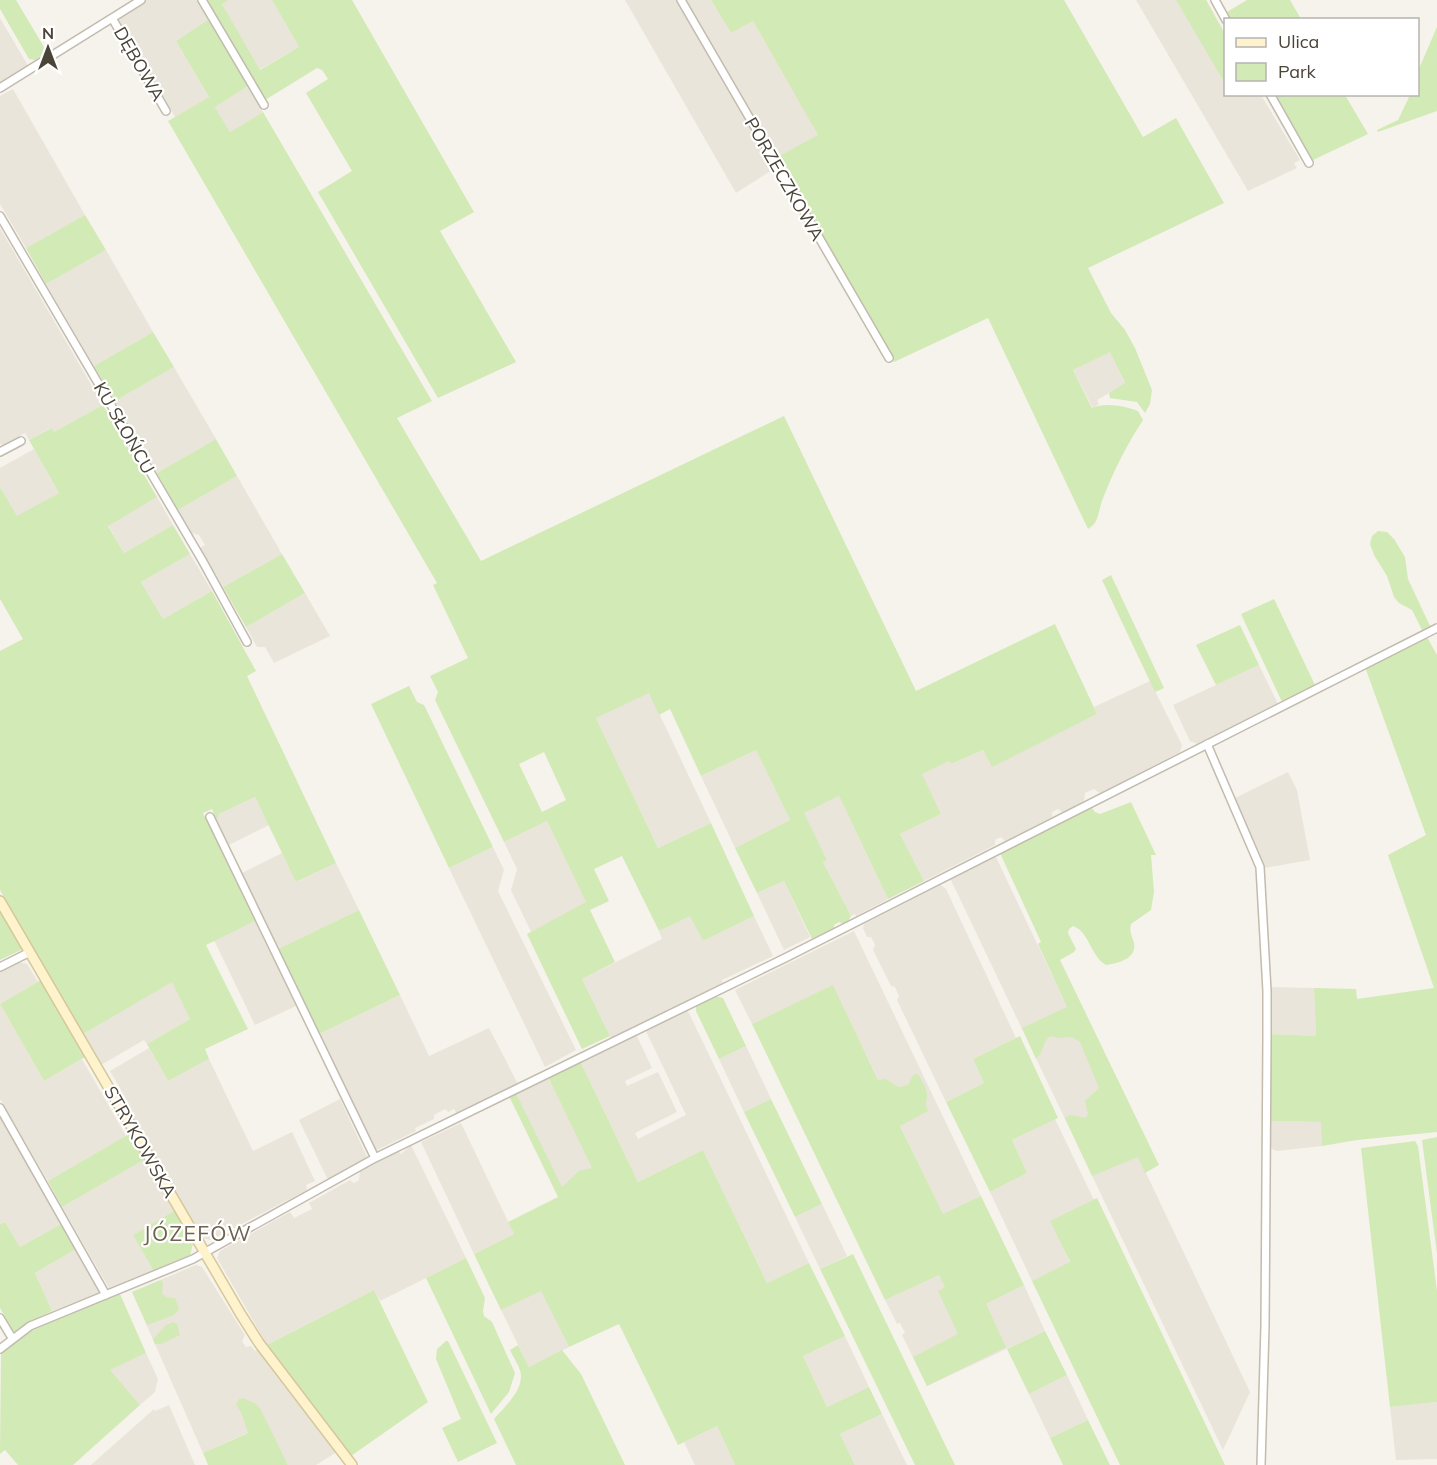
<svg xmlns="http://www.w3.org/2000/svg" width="1437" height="1465" font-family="Mulish,sans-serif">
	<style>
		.residential { fill: #eae5da }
		.green { fill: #d2eab5; fill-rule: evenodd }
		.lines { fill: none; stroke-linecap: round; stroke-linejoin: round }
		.street-casing { stroke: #c2bbae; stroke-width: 10 }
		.secondary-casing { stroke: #d6c79b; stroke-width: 12 }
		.street { stroke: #fff; stroke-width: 7 }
		.secondary { stroke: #fff3cd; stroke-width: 9 }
		.labels { text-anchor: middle; stroke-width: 4.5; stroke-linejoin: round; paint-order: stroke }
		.street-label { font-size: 18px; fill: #4b4439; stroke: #fff }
		.quarter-label { font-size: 21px; letter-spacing: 1.5px; fill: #6e6250; stroke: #fff }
	</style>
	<rect width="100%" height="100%" fill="#f6f3ec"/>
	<path class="residential" d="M147 0H198L209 19 176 41 209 97 175 117 118 19Z
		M229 0H272L299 47 259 70 222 4Z
		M625 0H676L774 169 736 193Z
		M683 0H711L731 33 753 21 819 135 775 158Z
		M1136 0H1206L1225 34 1226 94 1261 95 1300 160 1294 163 1297 168 1248 191Z
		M0 18 27 64V68L0 85Z
		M248 86 263 112 230 132 215 107Z
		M13 89 85 215 26 248 0 204V96Z
		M0 228 103 405 54 432 51 428 29 440 25 433 3 445 0 444Z
		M106 250 153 332 94 366 46 284Z
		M1110 351 1125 384 1097 400 1099 404 1093 408 1073 370Z
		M174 367 216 439 157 473 115 401Z
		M34 449 59 493 17 517 0 487V468Z
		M237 476 282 554 223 587 200 548 205 545 199 535 191 533 178 510Z
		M157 497 173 525 124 553 108 525Z
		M190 554 212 591 163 619 141 582Z
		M305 593 330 636 274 663 265 647H257L246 627Z
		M1259 665 1278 704 1198 744 1190 741 1173 705Z
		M1150 681 1182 745 1180 752 1100 793 1094 789 1085 793 1084 801 1063 813 1058 809 1052 812V817L1005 841 1001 837 995 840V845L924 881 900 834 941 814 921 774 949 761 951 764 983 750 992 766 1097 714 1094 707Z
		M649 692 711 823 658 848 596 718Z
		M756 750 790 820 735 848 701 776Z
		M1288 772 1297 790 1310 860 1264 868 1233 799Z
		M839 796 888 899 856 916 855 914 851 916 823 862 827 860 803 813Z
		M255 797 269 825 229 845 217 820 219 814Z
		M547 821 587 903 531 932 511 890 517 869 504 842Z
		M493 847 504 870 498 891 576 1050 545 1067 449 868Z
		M282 853 297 882 336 863 359 910 278 949 242 873Z
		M995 855 1250 1392 1223 1450 950 878Z
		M784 881 810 937 784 950 757 893Z
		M941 885 946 889 1016 1038 973 1059 984 1083 946 1102 897 1000 899 996 895 987 891 986 873 950 875 945 871 937H867L863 928 864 924Z
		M691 915 703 941 754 916 773 956 722 980 723 984 611 1038 582 979 662 939 659 931Z
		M255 921 296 1006 255 1025 214 940Z
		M854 931 981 1196 943 1215 833 986 752 1024 735 990Z
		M18 962 27 964 38 982 0 1004 44 1081 82 1059 126 1136 48 1181 0 1099V971Z
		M172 981 190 1019 147 1044 144 1040 101 1065 83 1034Z
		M1269 987 1314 988 1316 1036 1271 1034Z
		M400 995 429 1056 489 1028 518 1084 457 1114 454 1109 448 1112 445 1109 434 1115V1119L415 1128 416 1131 375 1151 319 1034Z
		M687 1009 809 1263 767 1283 703 1150 638 1182 580 1061 636 1034 652 1068 625 1081 627 1086 658 1072 677 1112 635 1133 638 1139 686 1115 645 1029Z
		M746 1046 771 1099 744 1112 719 1059Z
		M149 1048 168 1081 209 1059 253 1151 292 1132 315 1181 306 1185 307 1190 211 1240 201 1238 126 1107 129 1104 110 1071Z
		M548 1077 600 1183 567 1199 516 1093Z
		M340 1099 368 1159 328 1180 299 1120Z
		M0 1118 61 1224 20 1247 5 1222 0 1224Z
		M1055 1119 1094 1200 1051 1221 1070 1263 1032 1281 990 1192 1027 1173 1012 1140Z
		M1271 1121 1322 1122V1146L1277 1151 1270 1148Z
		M461 1123 514 1234 474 1254 421 1142Z
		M411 1145 466 1258 380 1301 374 1290 267 1345 217 1258 220 1251 290 1212 294 1218 312 1209 309 1203 350 1180 354 1183 359 1180 360 1171 398 1151 401 1154Z
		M144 1160 174 1211 133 1235 153 1270 109 1288 62 1207Z
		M822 1204 847 1256 820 1269 795 1217Z
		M76 1249 100 1292 52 1311 35 1273Z
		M966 1262 986 1304 1024 1285 1045 1331 927 1386 902 1335 905 1333 900 1323 897 1324 885 1300Z
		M196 1265 202 1267 245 1335 242 1341 246 1347 251 1346 255 1351 258 1349 337 1452 316 1465H288L267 1424 203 1453 132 1292Z
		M541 1290 569 1347 529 1367 501 1310Z
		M845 1336 869 1387 827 1407 803 1356Z
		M146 1353 158 1379 155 1392 140 1405 109 1370Z
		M1067 1375 1088 1420 1050 1438 1029 1394Z
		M1437 1402V1459L1396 1460 1390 1407Z
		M169 1405 195 1465H91L154 1409 155 1411Z
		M882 1414 907 1465H855L840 1434Z
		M717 1426 735 1465H695L684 1442Z"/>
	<path class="green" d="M0 0H16L47 52 35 60 29 59 0 9Z
		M206 0H229L222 4 260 70 299 47 272 0H352L474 212 440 231 516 362 438 398 318 192 352 171 306 93 328 79 322 70 317 68 265 100Z
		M711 0H1064L1143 137 1176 118 1224 203 1088 268 1111 313 1125 330 1135 348 1152 390 1150 404 1145 413 1137 402 1110 398 1109 393 1125 383 1110 352 1073 370 1092 408C1104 402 1126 406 1138 411L1143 420C1126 446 1113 472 1102 501 1098 512 1099 523 1088 529L988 318 894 362 775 158 818 135 753 21 731 33Z
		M1176 0H1206L1225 34V78L1223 80Z
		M1247 0H1290L1301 19H1231L1227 12Z
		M209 19 248 86 215 107 230 132 263 112 432 401 397 418 481 561 784 416 916 691 1055 624 1097 714 992 767 983 750 951 764 949 761 922 774 941 814 900 834 924 881 888 899 839 796 804 813 827 860 823 862 851 916 849 920 843 924 839 922 834 925V928L812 939 784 881 757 893 735 848 790 820 756 750 701 776 670 709 659 715 649 693 596 718 658 848 711 823 754 916 703 941 690 916 659 931 622 856 594 869 609 901 590 910 615 962 582 979 610 1036 582 1049 527 934 586 902 547 821 504 842 435 700 438 692 430 676 468 658 433 585 437 583 168 121 209 97 176 41ZM544 752 566 800 542 812 519 764Z
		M1437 27V111L1378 132 1377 130 1398 120 1410 95 1418 94V71Z
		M1275 95H1345L1368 134 1313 160Z
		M85 215 106 250 46 284 26 248Z
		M153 332 174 367 115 401 94 366Z
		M103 405 157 497 108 526 124 553 173 525 190 554 141 582 163 619 212 591 256 671 247 676 336 863 296 882 255 797 219 814 217 820 212 809 203 813 255 921 206 945 248 1029 205 1049 209 1059 168 1081 147 1044 190 1019 172 982 83 1034 0 890V651L23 639 0 599V487L17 516 59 493 29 440 52 428 54 432Z
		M216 439 237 476 178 510 157 473Z
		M1378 531 1387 532 1394 539 1405 557 1408 579 1430 626 1422 630 1412 610 1399 603 1394 597 1387 576 1374 555 1370 544 1372 536Z
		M282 554 305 593 246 627 223 587Z
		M1111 575 1164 688 1155 692 1102 580Z
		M1274 599 1315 685 1282 702 1241 614Z
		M1240 625 1259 665 1216 685 1196 645Z
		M1427 637 1437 655V1132L1357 1140 1322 1146 1321 1122 1271 1121V1034L1316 1036 1314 988 1356 989 1357 999 1434 988 1388 855 1426 835 1365 667Z
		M409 686 417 702 424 705 493 847 449 868 371 704Z
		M1131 802 1156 855H1151L1154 892 1151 910 1131 924C1129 932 1132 935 1134 943 1137 959 1118 963 1106 965 1091 957 1089 931 1073 926L1069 929 1068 933 1076 949 1074 952 1060 960 1159 1165 1145 1173 1138 1157 1092 1176 1065 1118 1070 1115 1086 1118 1088 1114 1085 1101 1099 1088 1080 1042 1072 1037 1058 1038 1050 1036C1042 1042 1044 1053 1036 1059L1022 1028 1067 1007 1038 944 1041 942 1000 853 1091 807 1095 812 1100 814Z
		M0 909 23 949 0 960Z
		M359 910 400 995 319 1034 278 949Z
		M41 980 85 1057 44 1081 0 1004Z
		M833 985 878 1080 886 1079 898 1087 908 1085 913 1075 918 1074C921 1079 927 1089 927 1095 927 1103 924 1102 928 1111L900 1126 943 1214 981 1196 1024 1285 986 1304 1006 1347 927 1386 913 1357 958 1334 938 1291 945 1287 939 1275 885 1300 752 1024Z
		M715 996 723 998 746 1046 719 1059 696 1011V1005Z
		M1020 1036 1058 1118 1012 1140 1027 1173 990 1192 946 1102 984 1083 973 1059Z
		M580 1061 638 1182 703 1150 767 1283 809 1263 845 1336 803 1356 827 1407 869 1387 882 1414 840 1434 855 1465H735L717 1426 678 1445 619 1324 569 1347 541 1291 501 1310 474 1254 514 1234 508 1222 558 1197 509 1096 516 1093 562 1187 579 1171 592 1168 548 1077Z
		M771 1099 822 1204 795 1217 744 1112Z
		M129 1134 144 1160 62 1207 48 1181Z
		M1437 1137V1254L1422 1140Z
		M1415 1141 1418 1146 1437 1291V1402L1390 1407 1361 1148Z
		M1097 1198 1225 1465H1120L1032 1281 1070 1262 1050 1221Z
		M174 1211 193 1244 190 1255 153 1270 133 1235Z
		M5 1222 20 1247 61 1224 76 1249 35 1273 52 1311 28 1322 14 1332 0 1308V1224Z
		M853 1254 955 1465H915L820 1269Z
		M466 1258 485 1298 483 1311 484 1316 492 1322 515 1373 509 1392 491 1414 426 1278Z
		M161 1280 163 1283 162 1294 166 1297 175 1298 179 1309 174 1315 147 1325 132 1292Z
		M374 1290 428 1402 351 1456 267 1345Z
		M120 1294 146 1353 110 1370 140 1405 73 1465H18L5 1450 0 1454 1 1353 33 1330Z
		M173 1322 177 1324 180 1335 162 1344H155L153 1339 166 1325Z
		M1045 1331 1067 1375 1029 1394 1007 1349Z
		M446 1341H448L497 1443 458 1462 442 1428 461 1419 436 1359 437 1349Z
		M518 1345 529 1367 562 1350 581 1374 625 1465H516L494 1419C504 1407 521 1393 521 1376 521 1368 513 1357 510 1350Z
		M243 1398 256 1404 261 1410 288 1465H208L203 1453 248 1433 241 1412 236 1405 239 1399Z
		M1088 1420 1110 1465H1063L1050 1438Z"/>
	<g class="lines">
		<defs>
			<path id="street" d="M202 0 264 105
				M681 0 889 358
				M1215 0 1226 20
				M112 18 166 111
				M0 88 141 0
				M1270 94 1309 163
				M0 216 202 560 247 642
				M0 452 21 441
				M1207 744 1260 867 1267 991V1039L1265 1326 1261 1465
				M210 817 375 1158
				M0 967 30 952
				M0 1108 106 1295
				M0 1318 12 1338
				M0 1349 30 1326 193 1259 375 1158 785 958 1437 628"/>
			<path id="secondary" d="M0 901 240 1313 259 1343 352 1465"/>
		</defs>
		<use href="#street" class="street-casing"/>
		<use href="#secondary" class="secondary-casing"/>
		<use href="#street" class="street"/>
		<use href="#secondary" class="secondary"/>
	</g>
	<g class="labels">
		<g class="street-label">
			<text transform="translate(139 64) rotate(60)" y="6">DĘBOWA</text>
			<text transform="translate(784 179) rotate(60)" y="6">PORZECZKOWA</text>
			<text transform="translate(124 428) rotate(60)" y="6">KU SŁOŃCU</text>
			<text transform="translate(140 1142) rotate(60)" y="6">STRYKOWSKA</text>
		</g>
		<g class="quarter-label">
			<text x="198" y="1241">JÓZEFÓW</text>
		</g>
	</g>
	<rect x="1224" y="18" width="195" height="78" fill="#ffffff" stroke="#b7b4b0" stroke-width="1.5"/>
	<rect x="1236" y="38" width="30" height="9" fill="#fff3cd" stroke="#b7b4b0" stroke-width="1.5"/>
	<text x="1278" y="48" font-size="18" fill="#4b4439">Ulica</text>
	<rect x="1236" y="63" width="30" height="18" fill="#d2eab5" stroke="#b7b4b0" stroke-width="1.5"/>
	<text x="1278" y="78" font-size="18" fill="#4b4439">Park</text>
	<g transform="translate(48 48)" stroke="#ffffff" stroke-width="4.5" paint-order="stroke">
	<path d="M0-4.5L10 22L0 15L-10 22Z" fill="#4b4439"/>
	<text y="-9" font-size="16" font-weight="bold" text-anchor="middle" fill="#4b4439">N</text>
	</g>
</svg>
